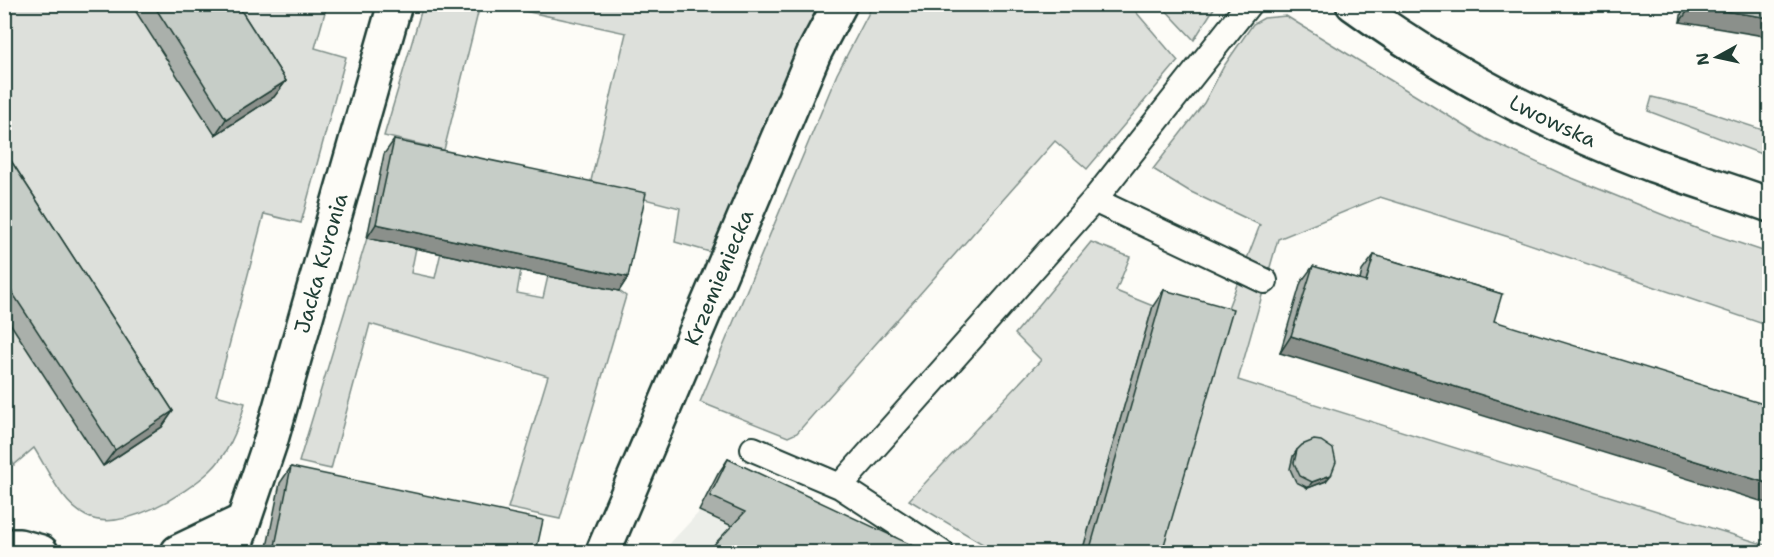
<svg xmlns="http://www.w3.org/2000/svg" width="1774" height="557" font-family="'Shantell Sans',sans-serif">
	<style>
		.built { fill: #eceee9 }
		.green { fill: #dde0db; stroke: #7e8e88; stroke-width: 1.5 }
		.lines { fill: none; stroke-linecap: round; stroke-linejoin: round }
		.lane-casing { stroke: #1f3d34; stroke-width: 28 }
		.street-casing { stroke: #1f3d34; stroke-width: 38 }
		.secondary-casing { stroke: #1f3d34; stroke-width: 38 }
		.lane { stroke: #fdfcf7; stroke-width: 24 }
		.street { stroke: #fdfcf7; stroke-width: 33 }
		.secondary { stroke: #fdfcf7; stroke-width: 33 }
		.wall { fill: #aab0ab; stroke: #1f3d34; stroke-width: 1.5 }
		.shaded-wall { fill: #8b908b; stroke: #1f3d34; stroke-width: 1.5 }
		.building { fill: #c6cdc7; stroke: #1f3d34; stroke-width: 1.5 }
		.labels { text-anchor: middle; stroke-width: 4.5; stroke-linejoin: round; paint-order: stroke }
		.street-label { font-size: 21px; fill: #1f3d34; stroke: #fdfcf7 }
	</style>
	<rect width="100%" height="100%" fill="#fdfcf7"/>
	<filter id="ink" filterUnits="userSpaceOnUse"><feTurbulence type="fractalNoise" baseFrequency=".0167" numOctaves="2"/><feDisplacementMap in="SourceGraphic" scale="12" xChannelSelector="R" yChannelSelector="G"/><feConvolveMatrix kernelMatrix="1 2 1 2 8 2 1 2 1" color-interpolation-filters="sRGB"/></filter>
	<g filter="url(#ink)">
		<path class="built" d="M700 511 790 552H662Z"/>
		<path class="green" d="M4 5H327L315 48 346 57 301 223 264 214 216 395 245 403C239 427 229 453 210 471 185 494 121 534 86 516 61 503 48 470 34 448L14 465 5 448Z
			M423 5H480L444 150 384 136Z
			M497 5H820L710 252 675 242 680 208 590 185 626 33Z
			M873 5H1130L1178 61 1087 169 1055 141 797 433 788 437 700 402 837 74Z
			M1161 5H1216L1194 40Z
			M1286 16 1486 139 1562 174 1703 231 1769 253V326L1512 238 1380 197 1278 239 1238 380 1769 546V552H1155L1221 326 1260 225 1189 191 1153 169 1204 103 1224 66 1253 24 1264 18Z
			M1652 97 1693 107 1769 132V157L1648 111Z
			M367 238 416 248 411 273 435 278 441 252 521 269 517 293 543 298 548 276 619 291 626 296 560 519 508 508 548 376 370 324 331 469 299 462Z
			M1091 242 1130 257 1116 291 1153 306 1082 552H996L909 500 1041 360 1015 334Z"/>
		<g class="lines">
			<defs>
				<path id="lane" d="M1094 200 1265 281
					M753 449 840 486 941 552
					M840 486 1094 200 1249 4"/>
				<g id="street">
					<path d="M4 546H19L41 552"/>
					<path d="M178 552 243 521"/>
					<path id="s1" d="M233 552 270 443 395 4"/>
					<path id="s2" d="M603 552 814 53 840 4"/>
				</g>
				<g id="secondary">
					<path id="s3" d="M1353 4C1444 70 1549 125 1653 165 1692 179 1731 191 1770 205"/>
				</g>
			</defs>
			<use href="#lane" class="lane-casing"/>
			<use href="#street" class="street-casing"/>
			<use href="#secondary" class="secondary-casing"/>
			<use href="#lane" class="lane"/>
			<use href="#street" class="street"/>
			<use href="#secondary" class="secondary"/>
		</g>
		<path class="wall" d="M131 4H237L286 81 274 97 215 135Z
			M1683 4H1770L1680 22Z
			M394 140 628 277 619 291 367 238 384 154Z
			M4 150 173 411 162 427 103 466 4 314Z
			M1374 255 1502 294 1280 353 1301 282 1313 266 1360 280 1362 271Z
			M1164 290 1162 552H1082L1153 306Z
			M1297 450 1326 481 1308 488 1296 482 1290 469 1293 456Z
			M728 459 913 552 732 526 699 511 718 474Z
			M291 467 536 552H266L280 483Z"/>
		<path class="shaded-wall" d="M1691 6 1770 18V37L1680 22Z
			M286 81 274 97 215 135 226 119Z
			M376 224 628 277 619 291 367 238Z
			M1291 336 1770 484V504L1280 353Z
			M173 411 162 427 103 466 115 450Z
			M1331 475 1326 481 1308 488 1312 482Z"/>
		<path class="building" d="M153 4H237L286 81 226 119Z
			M1692 4H1770V18L1691 6Z
			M394 140 646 193 628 277 376 224Z
			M4 150 173 411 115 450 4 280Z
			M1374 255 1502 294 1494 321 1770 406V484L1291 336 1313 266 1366 282Z
			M1164 290 1233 309 1162 552H1089Z
			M1314 440 1321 441 1333 449 1336 462 1331 475 1312 482 1300 476 1294 463 1297 450 1302 445Z
			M728 459 916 547 913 552H707L745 512 710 496Z
			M291 467 543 520 536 552H280L274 551Z"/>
	</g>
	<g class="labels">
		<g class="street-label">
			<text dy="7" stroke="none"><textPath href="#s3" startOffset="232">Lwowska</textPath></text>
			<text dy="7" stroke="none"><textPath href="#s1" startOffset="302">Jacka Kuronia</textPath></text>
			<text dy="7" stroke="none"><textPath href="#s2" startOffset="298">Krzemieniecka</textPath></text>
		</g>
	</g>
	<rect width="1774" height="557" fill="none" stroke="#fdfcf7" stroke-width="24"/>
	<rect x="12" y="12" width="1750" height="533" fill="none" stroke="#1f3d34" stroke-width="2" filter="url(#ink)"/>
	<g transform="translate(1717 57) rotate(262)" stroke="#fdfcf7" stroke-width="4.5" paint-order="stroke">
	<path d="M0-4.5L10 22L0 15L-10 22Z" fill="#1f3d34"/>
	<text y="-9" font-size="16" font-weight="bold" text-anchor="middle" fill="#1f3d34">N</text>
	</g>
</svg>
